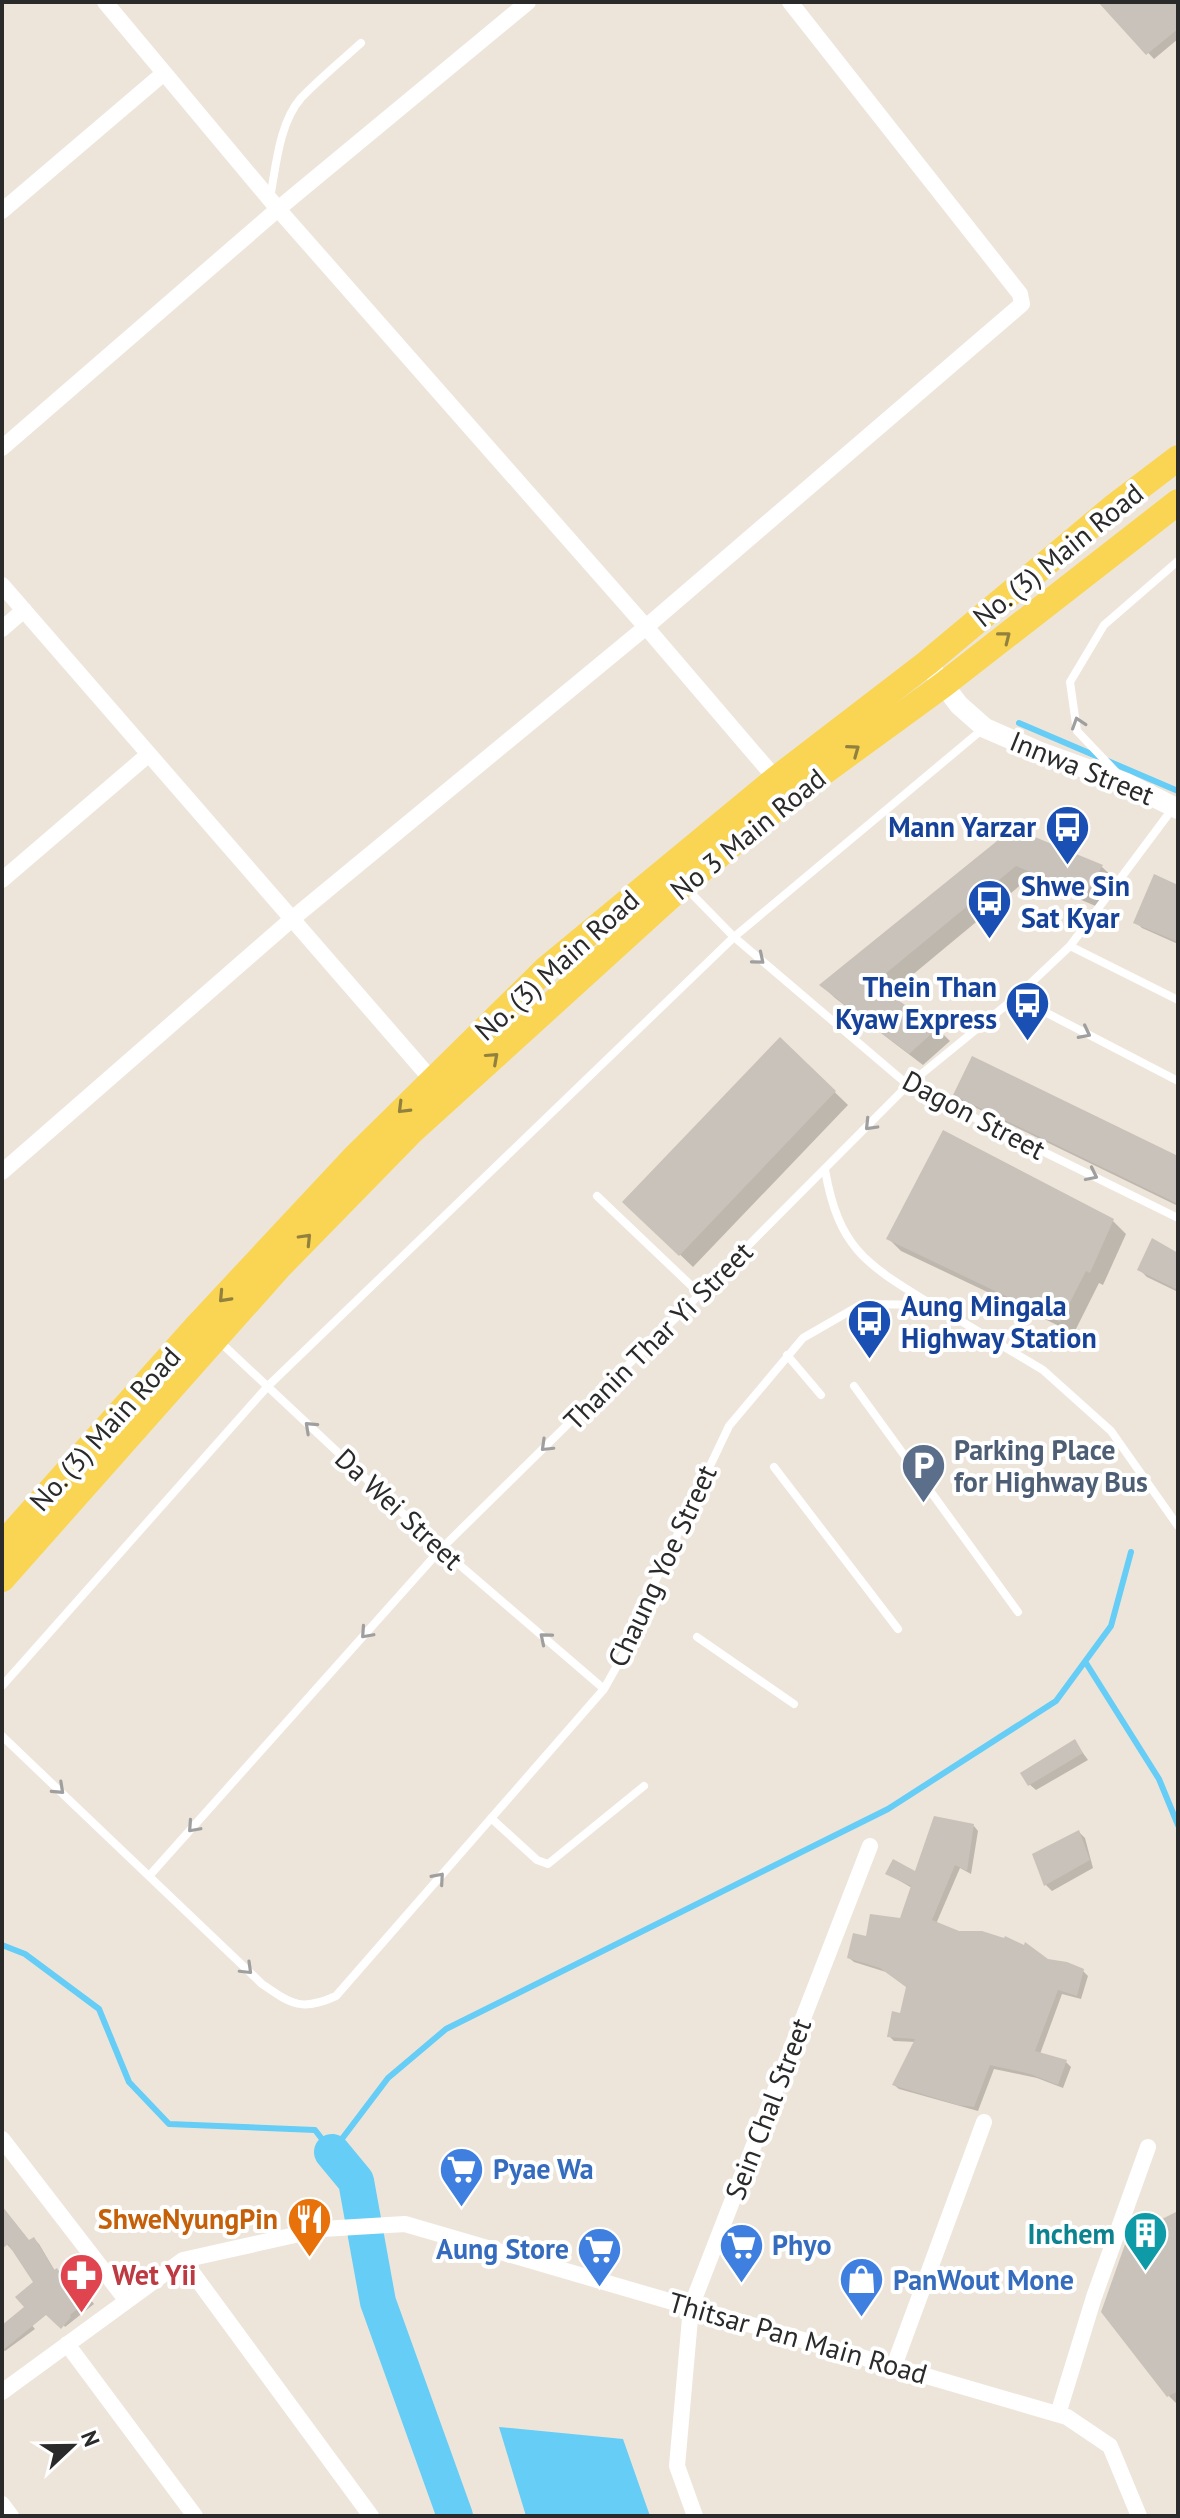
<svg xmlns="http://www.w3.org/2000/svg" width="1180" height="2518" font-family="'PT Sans',sans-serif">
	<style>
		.water { fill: #66cdf6 }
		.shadow { fill: #0003 }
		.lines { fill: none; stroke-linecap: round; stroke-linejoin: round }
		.stream { stroke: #66cdf6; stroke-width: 6 }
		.river { stroke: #66cdf6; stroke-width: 36 }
		.building { fill: #c8c2ba }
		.service { stroke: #fff; stroke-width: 8 }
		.minor { stroke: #fff; stroke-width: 16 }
		.tertiary { stroke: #fff; stroke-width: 20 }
		.primary { stroke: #f9d553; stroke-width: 26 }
		.oneway { stroke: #92803e }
		.oneway2 { stroke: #9f9f9f }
		.labels { text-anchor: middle; stroke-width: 8; stroke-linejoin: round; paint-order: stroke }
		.street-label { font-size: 28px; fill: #2a2a2a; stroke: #fff }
		.transit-label { font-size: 28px; font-weight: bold; fill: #164399; stroke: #fff; text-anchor: end }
		.service-label { font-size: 28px; font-weight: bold; fill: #4e5e75; stroke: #fff; text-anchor: start }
		.shop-label { font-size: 28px; font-weight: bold; fill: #366cbe; stroke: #fff; text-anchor: start }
		.food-label { font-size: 28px; font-weight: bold; fill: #c56008; stroke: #fff; text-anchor: end }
		.culture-label { font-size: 28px; font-weight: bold; fill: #0d838f; stroke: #fff; text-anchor: end }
		.health-label { font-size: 28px; font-weight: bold; fill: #be3a42; stroke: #fff; text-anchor: start }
	</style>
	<rect width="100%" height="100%" fill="#ede5da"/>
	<path class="water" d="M499 2427 623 2439 650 2516H526Z"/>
	<path class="shadow" d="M1101 2H1178V39L1154 59Z
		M1013 831 1102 867 1115 879 1098 907 1029 878 887 996 938 1029 950 1041 923 1065 835 998 822 985Z
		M1178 887V944L1142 928 1136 922Z
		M781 1040 848 1105 693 1267 625 1202Z
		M956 1095 1178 1158V1206L962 1101Z
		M1113 1221 1126 1234 1103 1285 1099 1283 1074 1333 901 1251 888 1238Z
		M1178 1255V1292L1147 1277 1140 1270Z
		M1075 1742 1088 1760 1036 1790 1029 1784Z
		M974 1826 978 1831 971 1874 960 1868 936 1924 1083 1971 1088 1976 1081 1999 1062 1994 1040 2054 1066 2062 1071 2067 1063 2088 1037 2078 994 2069 978 2111 899 2089 894 2085 916 2042 894 2041 889 2036 901 2016 908 1988 886 1972 854 1962 849 1958 867 1939 901 1920 912 1888 888 1874H916Z
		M1079 1832 1085 1838 1093 1868 1052 1891 1046 1885 1034 1855Z
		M2 2207 30 2242 34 2239 39 2244 55 2271 69 2287H81L94 2304 65 2327 14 2248 12 2250 2 2239Z
		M1178 2214V2405L1168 2395Z
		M21 2312 35 2329 5 2351 2 2349V2328Z"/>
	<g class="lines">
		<path class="stream" d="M1019 723 1178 791
			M1086 1663 1159 1779 1178 1825
			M2 1945 25 1954 99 2009 129 2082 169 2124 315 2130 332 2152 388 2078 446 2029 888 1809 1056 1701 1111 1626 1131 1552"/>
		<path class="river" d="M332 2152 356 2181 378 2302 455 2516"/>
	</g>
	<path class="building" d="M1098 2H1178V29L1146 55Z
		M1013 828 1103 865 1085 895 1016 866 873 984 939 1027 909 1054 819 985Z
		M1154 874 1178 885V942L1133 923Z
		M780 1037 836 1091 679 1256 622 1202Z
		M972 1056 1178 1156V1204L953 1095Z
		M943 1130 1114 1219 1090 1273 1086 1271 1060 1322 886 1239Z
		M1152 1238 1178 1253V1290L1137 1270Z
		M1075 1739 1083 1753 1028 1786 1020 1773Z
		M934 1816 974 1824 967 1871 955 1865 932 1920 959 1931H982L1004 1938 1005 1936 1024 1945 1025 1942 1048 1959 1067 1962 1084 1969 1077 1996 1058 1990 1035 2051 1067 2060 1058 2085 1030 2074 990 2065 974 2107 958 2105 892 2085 915 2039 887 2037 892 2011 900 2013 906 1987 880 1968 847 1958 853 1933 866 1936 870 1914 900 1918 911 1886 885 1874 893 1859 915 1871Z
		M1079 1830 1090 1860 1044 1886 1032 1854Z
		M2 2206 29 2240 34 2237 54 2270 57 2268 68 2285 76 2279 91 2298 70 2315 71 2317 61 2329 46 2315 2 2351V2325L24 2307 15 2297 33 2282 8 2244 2 2249Z
		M1178 2211V2391L1167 2397 1101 2312 1128 2236Z"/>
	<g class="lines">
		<path class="service" d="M270 198C276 167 279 123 301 98 319 79 341 61 361 43
			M1118 774 1077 731 1070 682 1104 625 1178 561
			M686 888 734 937 908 1085 1178 1218
			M1070 946 1178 1000
			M1016 997 1178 1081
			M825 1170C839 1249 866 1264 931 1304
			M597 1196 700 1294
			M219 1341 441 1549 604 1689
			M787 1355 821 1395
			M854 1386 1018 1612
			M774 1467 898 1629
			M697 1637 794 1704
			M2 1686 268 1386 734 937 984 728
			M2 1736 262 1984C291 2004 301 2012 336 1996L604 1689 636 1632 651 1590 729 1426 803 1338 862 1304 934 1305 1043 1370 1111 1431 1178 1526
			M491 1818 537 1860 548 1864 644 1786
			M150 1875 441 1549 700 1294 908 1085 1016 997 1070 946 1173 808"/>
		<path class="minor" d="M105 2 278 209 646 627 776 779
			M2 211 164 73
			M2 448 278 209 528 2
			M2 585 432 1080
			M2 629 24 610
			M2 880 149 754
			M2 1172 292 919 646 627 1022 304 1020 294 790 2
			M2 2139 127 2301
			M183 2260 371 2516
			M67 2344 195 2516
			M894 2366 984 2122
			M2 2392 183 2260 322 2229 405 2224 1067 2417 1110 2446 1139 2516
			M1058 2414 1094 2297 1148 2147
			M2 2504 11 2516
			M695 2516 677 2466 691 2307 870 1846"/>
		<path class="tertiary" d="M927 663 959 705 985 728 1040 752 1126 783 1178 809"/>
		<path class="primary" d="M2 1545 199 1324 353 1159 546 969 776 779 927 663 1116 505 1178 458
			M2 1579 278 1268 411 1132 683 885 788 798 943 685 1178 502"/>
	</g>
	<defs><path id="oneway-chevron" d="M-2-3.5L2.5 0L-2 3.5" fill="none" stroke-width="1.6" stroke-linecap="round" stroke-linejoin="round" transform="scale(2)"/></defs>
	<g class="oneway">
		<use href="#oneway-chevron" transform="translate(1005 637) rotate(-38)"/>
		<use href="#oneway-chevron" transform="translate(854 750) rotate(-36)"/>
		<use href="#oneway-chevron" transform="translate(493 1058) rotate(-42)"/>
		<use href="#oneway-chevron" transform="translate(403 1108) rotate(135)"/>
		<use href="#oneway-chevron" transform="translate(306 1239) rotate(-46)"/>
		<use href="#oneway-chevron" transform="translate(224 1297) rotate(133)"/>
	</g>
	<g class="oneway2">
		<use href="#oneway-chevron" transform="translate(1078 723) rotate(-108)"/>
		<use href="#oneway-chevron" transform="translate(759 959) rotate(40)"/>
		<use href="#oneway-chevron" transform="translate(1085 1033) rotate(27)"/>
		<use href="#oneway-chevron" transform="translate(870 1125) rotate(134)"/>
		<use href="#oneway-chevron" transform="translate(1092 1175) rotate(26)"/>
		<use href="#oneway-chevron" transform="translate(310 1427) rotate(-137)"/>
		<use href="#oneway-chevron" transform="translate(546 1446) rotate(136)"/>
		<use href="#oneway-chevron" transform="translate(366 1633) rotate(132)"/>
		<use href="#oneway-chevron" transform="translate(545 1638) rotate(-140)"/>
		<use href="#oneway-chevron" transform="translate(59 1789) rotate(43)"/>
		<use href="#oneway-chevron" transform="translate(193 1827) rotate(132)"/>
		<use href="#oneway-chevron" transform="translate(439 1878) rotate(-49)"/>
		<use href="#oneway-chevron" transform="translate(247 1969) rotate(44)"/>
	</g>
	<defs>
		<symbol id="bus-pin" viewBox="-11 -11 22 30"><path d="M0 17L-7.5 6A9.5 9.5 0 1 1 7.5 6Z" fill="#1a4fb4" stroke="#fff"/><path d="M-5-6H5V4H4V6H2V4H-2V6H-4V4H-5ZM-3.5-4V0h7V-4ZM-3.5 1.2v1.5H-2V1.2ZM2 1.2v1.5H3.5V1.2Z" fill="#fff"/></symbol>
		<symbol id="parking-pin" viewBox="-11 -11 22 30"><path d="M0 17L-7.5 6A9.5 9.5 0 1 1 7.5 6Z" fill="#5c6f8a" stroke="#fff"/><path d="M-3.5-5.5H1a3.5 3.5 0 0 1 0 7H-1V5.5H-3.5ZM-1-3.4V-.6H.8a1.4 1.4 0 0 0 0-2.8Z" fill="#fff"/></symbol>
		<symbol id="supermarket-pin" viewBox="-11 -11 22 30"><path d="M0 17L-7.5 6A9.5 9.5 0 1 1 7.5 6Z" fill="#3f7fe0" stroke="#fff"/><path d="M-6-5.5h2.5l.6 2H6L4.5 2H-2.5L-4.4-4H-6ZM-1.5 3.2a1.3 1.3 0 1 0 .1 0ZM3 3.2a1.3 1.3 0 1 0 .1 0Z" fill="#fff"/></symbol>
		<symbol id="restaurant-pin" viewBox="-11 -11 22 30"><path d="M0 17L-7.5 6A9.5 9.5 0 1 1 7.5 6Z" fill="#e8710a" stroke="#fff"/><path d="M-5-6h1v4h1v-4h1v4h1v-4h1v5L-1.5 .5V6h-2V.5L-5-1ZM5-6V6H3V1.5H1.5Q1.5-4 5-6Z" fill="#fff"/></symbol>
		<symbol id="building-pin" viewBox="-11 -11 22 30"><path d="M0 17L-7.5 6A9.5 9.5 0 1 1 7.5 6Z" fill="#0f9aa8" stroke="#fff"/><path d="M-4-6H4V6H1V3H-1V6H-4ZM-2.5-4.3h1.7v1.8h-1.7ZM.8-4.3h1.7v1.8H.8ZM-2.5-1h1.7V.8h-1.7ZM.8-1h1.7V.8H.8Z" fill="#fff"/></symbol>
		<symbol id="pharmacy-pin" viewBox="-11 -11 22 30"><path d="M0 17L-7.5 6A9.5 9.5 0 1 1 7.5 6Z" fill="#e0444e" stroke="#fff"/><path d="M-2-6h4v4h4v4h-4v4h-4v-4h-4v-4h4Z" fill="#fff"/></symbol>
		<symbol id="shop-pin" viewBox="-11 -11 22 30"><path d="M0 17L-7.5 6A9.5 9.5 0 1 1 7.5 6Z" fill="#3f7fe0" stroke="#fff"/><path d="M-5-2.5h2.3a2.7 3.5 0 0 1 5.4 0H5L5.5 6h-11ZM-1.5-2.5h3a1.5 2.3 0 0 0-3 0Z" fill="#fff"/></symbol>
	</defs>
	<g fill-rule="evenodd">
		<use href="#bus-pin" x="1042" y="802" width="51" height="69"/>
		<use href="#bus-pin" x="964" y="876" width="51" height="69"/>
		<use href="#bus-pin" x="1002" y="978" width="51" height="69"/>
		<use href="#bus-pin" x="844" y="1296" width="51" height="69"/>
		<use href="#parking-pin" x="898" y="1440" width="51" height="69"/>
		<use href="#supermarket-pin" x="436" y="2144" width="51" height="69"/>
		<use href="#restaurant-pin" x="284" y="2194" width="51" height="69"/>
		<use href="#building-pin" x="1120" y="2208" width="51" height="69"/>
		<use href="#supermarket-pin" x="716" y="2220" width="51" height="69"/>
		<use href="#supermarket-pin" x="574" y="2224" width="51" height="69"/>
		<use href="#pharmacy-pin" x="56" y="2250" width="51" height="69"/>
		<use href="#shop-pin" x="836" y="2254" width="51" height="69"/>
	</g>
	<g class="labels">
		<g class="street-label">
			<text transform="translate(1058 555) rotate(-39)" y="10">No. (3) Main Road</text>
			<text transform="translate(1082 768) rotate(22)" y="10">Innwa Street</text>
			<text transform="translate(748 834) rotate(-39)" y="10">No 3 Main Road</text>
			<text transform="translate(557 965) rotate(-42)" y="10">No. (3) Main Road</text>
			<text transform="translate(974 1115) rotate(28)" y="10">Dagon Street</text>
			<text transform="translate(658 1336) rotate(-45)" y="10">Thanin Thar Yi Street</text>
			<text transform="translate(105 1429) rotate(-48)" y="10">No. (3) Main Road</text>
			<text transform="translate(399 1509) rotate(43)" y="10">Da Wei Street</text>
			<text transform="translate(662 1566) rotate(-65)" y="10">Chaung Yoe Street</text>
			<text transform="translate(768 2109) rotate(-69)" y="10">Sein Chal Street</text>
			<text transform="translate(798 2338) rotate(16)" y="10">Thitsar Pan Main Road</text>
		</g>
		<g class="transit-label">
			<text x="1036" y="837">Mann Yarzar</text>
			<text x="1021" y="896" text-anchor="start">Shwe Sin<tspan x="1021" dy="32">Sat Kyar</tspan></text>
			<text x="997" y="997">Thein Than<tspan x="997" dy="32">Kyaw Express</tspan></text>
			<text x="901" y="1316" text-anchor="start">Aung Mingala<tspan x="901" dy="32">Highway Station</tspan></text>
		</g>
		<g class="service-label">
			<text x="954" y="1460">Parking Place<tspan x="954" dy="32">for Highway Bus</tspan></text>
		</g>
		<g class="shop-label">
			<text x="493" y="2179">Pyae Wa</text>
			<text x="772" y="2255">Phyo</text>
			<text x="569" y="2259" text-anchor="end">Aung Store</text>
			<text x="893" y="2290">PanWout Mone</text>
		</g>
		<g class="food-label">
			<text x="278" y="2229">ShweNyungPin</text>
		</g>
		<g class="culture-label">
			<text x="1115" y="2244">Inchem</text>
		</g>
		<g class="health-label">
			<text x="112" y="2285">Wet Yii</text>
		</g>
	</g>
	<rect width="1180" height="2518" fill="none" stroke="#2a2a2a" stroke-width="8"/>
	<g transform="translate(72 2446) rotate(68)" stroke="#ffffff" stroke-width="6" paint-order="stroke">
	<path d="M0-6L14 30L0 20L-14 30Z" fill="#2a2a2a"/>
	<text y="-12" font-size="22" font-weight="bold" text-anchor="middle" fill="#2a2a2a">N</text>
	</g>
</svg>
